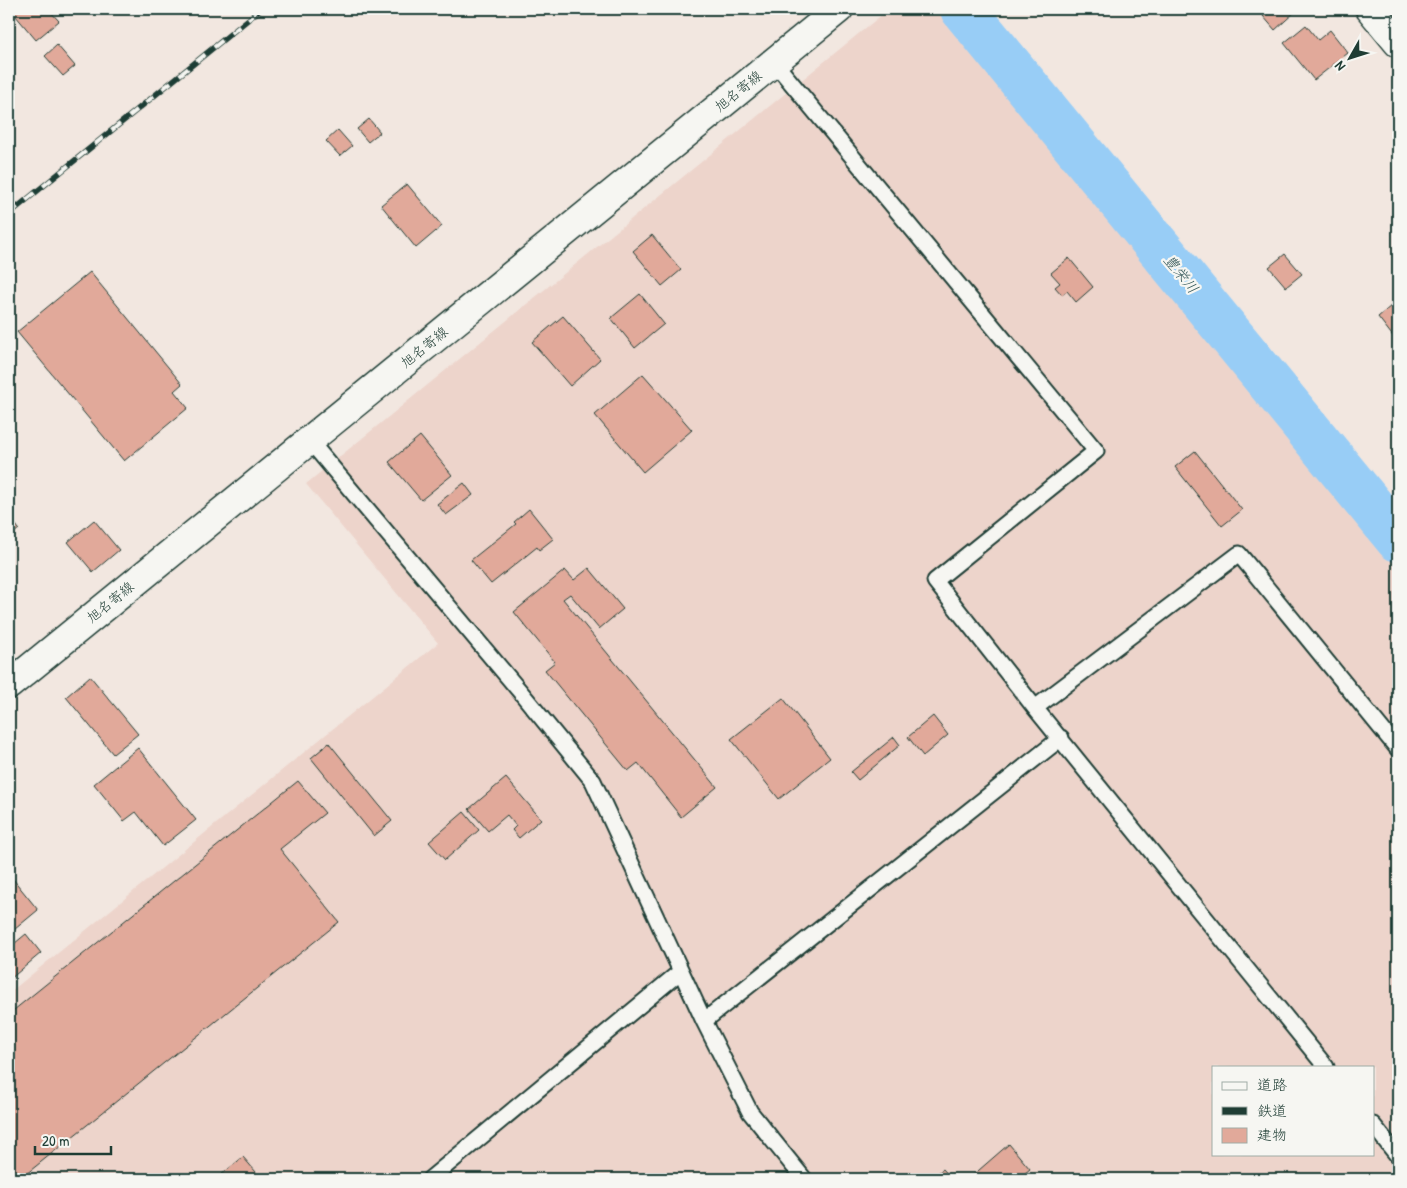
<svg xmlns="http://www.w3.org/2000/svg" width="1407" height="1188" font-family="'Patrick Hand','Klee One',sans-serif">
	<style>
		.built { fill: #edd4cb; fill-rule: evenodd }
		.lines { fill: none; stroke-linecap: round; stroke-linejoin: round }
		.river { stroke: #98cdf6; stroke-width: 46 }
		.building { fill: #e1a99a; stroke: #1f3d34 }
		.service-casing { stroke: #1f3d34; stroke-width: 19 }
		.tertiary-casing { stroke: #1f3d34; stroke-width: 31 }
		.secondary-casing { stroke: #1f3d34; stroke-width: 31 }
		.service { stroke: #f6f6f2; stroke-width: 15 }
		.tertiary { stroke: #f6f6f2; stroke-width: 28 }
		.secondary { stroke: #f6f6f2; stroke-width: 28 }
		.rail-casing { stroke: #1f3d34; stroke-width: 5.5 }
		.rail { stroke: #f6f6f2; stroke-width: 4; stroke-dasharray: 11; stroke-linecap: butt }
		.labels { text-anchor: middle; stroke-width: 4.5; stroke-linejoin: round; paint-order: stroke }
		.street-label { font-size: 14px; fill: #1f3d34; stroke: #f6f6f2 }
		.water-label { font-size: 15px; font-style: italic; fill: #375a5b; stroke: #f6f6f2 }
	</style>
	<rect width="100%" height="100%" fill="#f2e7e0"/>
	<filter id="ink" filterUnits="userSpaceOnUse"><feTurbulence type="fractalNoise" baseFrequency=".02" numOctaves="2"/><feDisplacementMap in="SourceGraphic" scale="10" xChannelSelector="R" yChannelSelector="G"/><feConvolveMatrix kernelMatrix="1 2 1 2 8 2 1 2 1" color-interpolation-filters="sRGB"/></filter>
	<g filter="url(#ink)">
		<path class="built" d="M889 9H945L1398 562V1179H9V993L438 643 306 484ZM1213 1067H1373V1154H1213Z"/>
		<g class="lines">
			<path class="river" d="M963 9 1398 539"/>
		</g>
		<path class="building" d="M10 9H48L59 21 36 40Z
			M1271 9H1294L1296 11 1275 30 1263 16Z
			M1306 25 1318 40 1330 30 1348 53 1314 80 1284 43Z
			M57 45 75 66 63 76 45 56Z
			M369 119 380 132 368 142 357 129Z
			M338 130 352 146 340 156 326 141Z
			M407 184 442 226 416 248 381 205Z
			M652 235 681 270 662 286 633 251Z
			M1285 254 1302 274 1286 287 1269 267Z
			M1069 258 1093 287 1076 302 1067 291 1062 295 1055 287 1060 283 1051 273Z
			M90 272 182 384 174 391 188 408 124 461 17 332Z
			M640 294 664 324 635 348 611 318Z
			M1398 300V343L1378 317Z
			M563 316 600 359 570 386 532 342Z
			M643 374 692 430 643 472 595 415Z
			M420 436 452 475 421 500 389 462Z
			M1195 451 1242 510 1222 526 1175 467Z
			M464 483 473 495 446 515 437 504Z
			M529 509 553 539 539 550 537 547 491 584 471 560 516 524 514 522Z
			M9 516 19 529 9 537Z
			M94 520 119 550 93 572 68 542Z
			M589 568 623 609 599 629 570 594 563 599 717 787 681 817 638 763 628 771 545 670 555 662 514 612 565 570 574 580Z
			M90 676 138 734 113 754 66 697Z
			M783 698 830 758 779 799 731 739Z
			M933 716 948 735 923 756 908 737Z
			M894 737 900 745 858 780 851 772Z
			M329 743 392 821 374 836 311 758Z
			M138 748 196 820 163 846 136 812 124 821 94 784Z
			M506 778 541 819 519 838 512 830 516 826 507 815 488 831 469 809Z
			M298 781 325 813 280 849 339 922 20 1179H9V1014Z
			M464 812 479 830 445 860 429 842Z
			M9 874 38 910 9 934Z
			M26 934 41 953 9 980V948Z
			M1009 1144 1030 1169 1018 1179H974L971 1177Z
			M243 1157 262 1179H216Z
			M943 1169 952 1179H931Z"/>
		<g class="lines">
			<defs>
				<path id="service" d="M774 62 1096 451 935 581 1035 708 1239 554 1398 749
					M309 440 523 695 593 781 704 1021 750 1112 804 1179
					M1035 708 1326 1067
					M704 1021 1061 738
					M1373 1125 1398 1156
					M430 1179 681 971"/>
				<path id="tertiary" d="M1370 9 1398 43"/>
				<path id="secondary" d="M9 685 839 9"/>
			</defs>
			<use href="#service" class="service-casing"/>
			<use href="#tertiary" class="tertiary-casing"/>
			<use href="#secondary" class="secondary-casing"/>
			<use href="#service" class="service"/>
			<use href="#tertiary" class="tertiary"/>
			<use href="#secondary" class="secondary"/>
			<defs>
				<path id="rail" d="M9 214 261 9"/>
			</defs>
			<use href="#rail" class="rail-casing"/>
			<use href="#rail" class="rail"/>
		</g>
	</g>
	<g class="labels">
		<g class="street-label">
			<text transform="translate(738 91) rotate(-39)" y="5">旭名寄線</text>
			<text transform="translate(424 347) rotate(-39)" y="5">旭名寄線</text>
			<text transform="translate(110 602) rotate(-39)" y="5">旭名寄線</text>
		</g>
		<g class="water-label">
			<text transform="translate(1181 274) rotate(51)" y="5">豊栄川</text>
		</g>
	</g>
	<rect width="1407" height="1188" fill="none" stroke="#f6f6f2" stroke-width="30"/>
	<rect x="15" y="15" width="1377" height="1158" fill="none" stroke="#1f3d34" stroke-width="2" filter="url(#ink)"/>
	<rect x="1212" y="1066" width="162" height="90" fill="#f6f6f2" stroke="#a0aca6"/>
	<rect x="1222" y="1082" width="25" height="8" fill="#f6f6f2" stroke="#a0aca6"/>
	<text x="1257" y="1090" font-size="15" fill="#1f3d34">道路</text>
	<rect x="1222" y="1107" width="25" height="8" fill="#1f3d34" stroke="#a0aca6"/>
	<text x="1257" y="1116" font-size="15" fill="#1f3d34">鉄道</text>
	<rect x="1222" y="1128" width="25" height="15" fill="#e1a99a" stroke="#a0aca6"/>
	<text x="1257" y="1140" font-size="15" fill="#1f3d34">建物</text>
	<g transform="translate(1350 58) rotate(231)" stroke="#f6f6f2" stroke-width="4" paint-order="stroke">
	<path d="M0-4L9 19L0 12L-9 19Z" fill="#1f3d34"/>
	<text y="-8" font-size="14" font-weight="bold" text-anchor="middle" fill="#1f3d34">N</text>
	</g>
	<path d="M35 1146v8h76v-8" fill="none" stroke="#1f3d34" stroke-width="2.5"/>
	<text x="42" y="1146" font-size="15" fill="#1f3d34" stroke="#f6f6f2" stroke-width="4" paint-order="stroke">20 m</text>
</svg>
